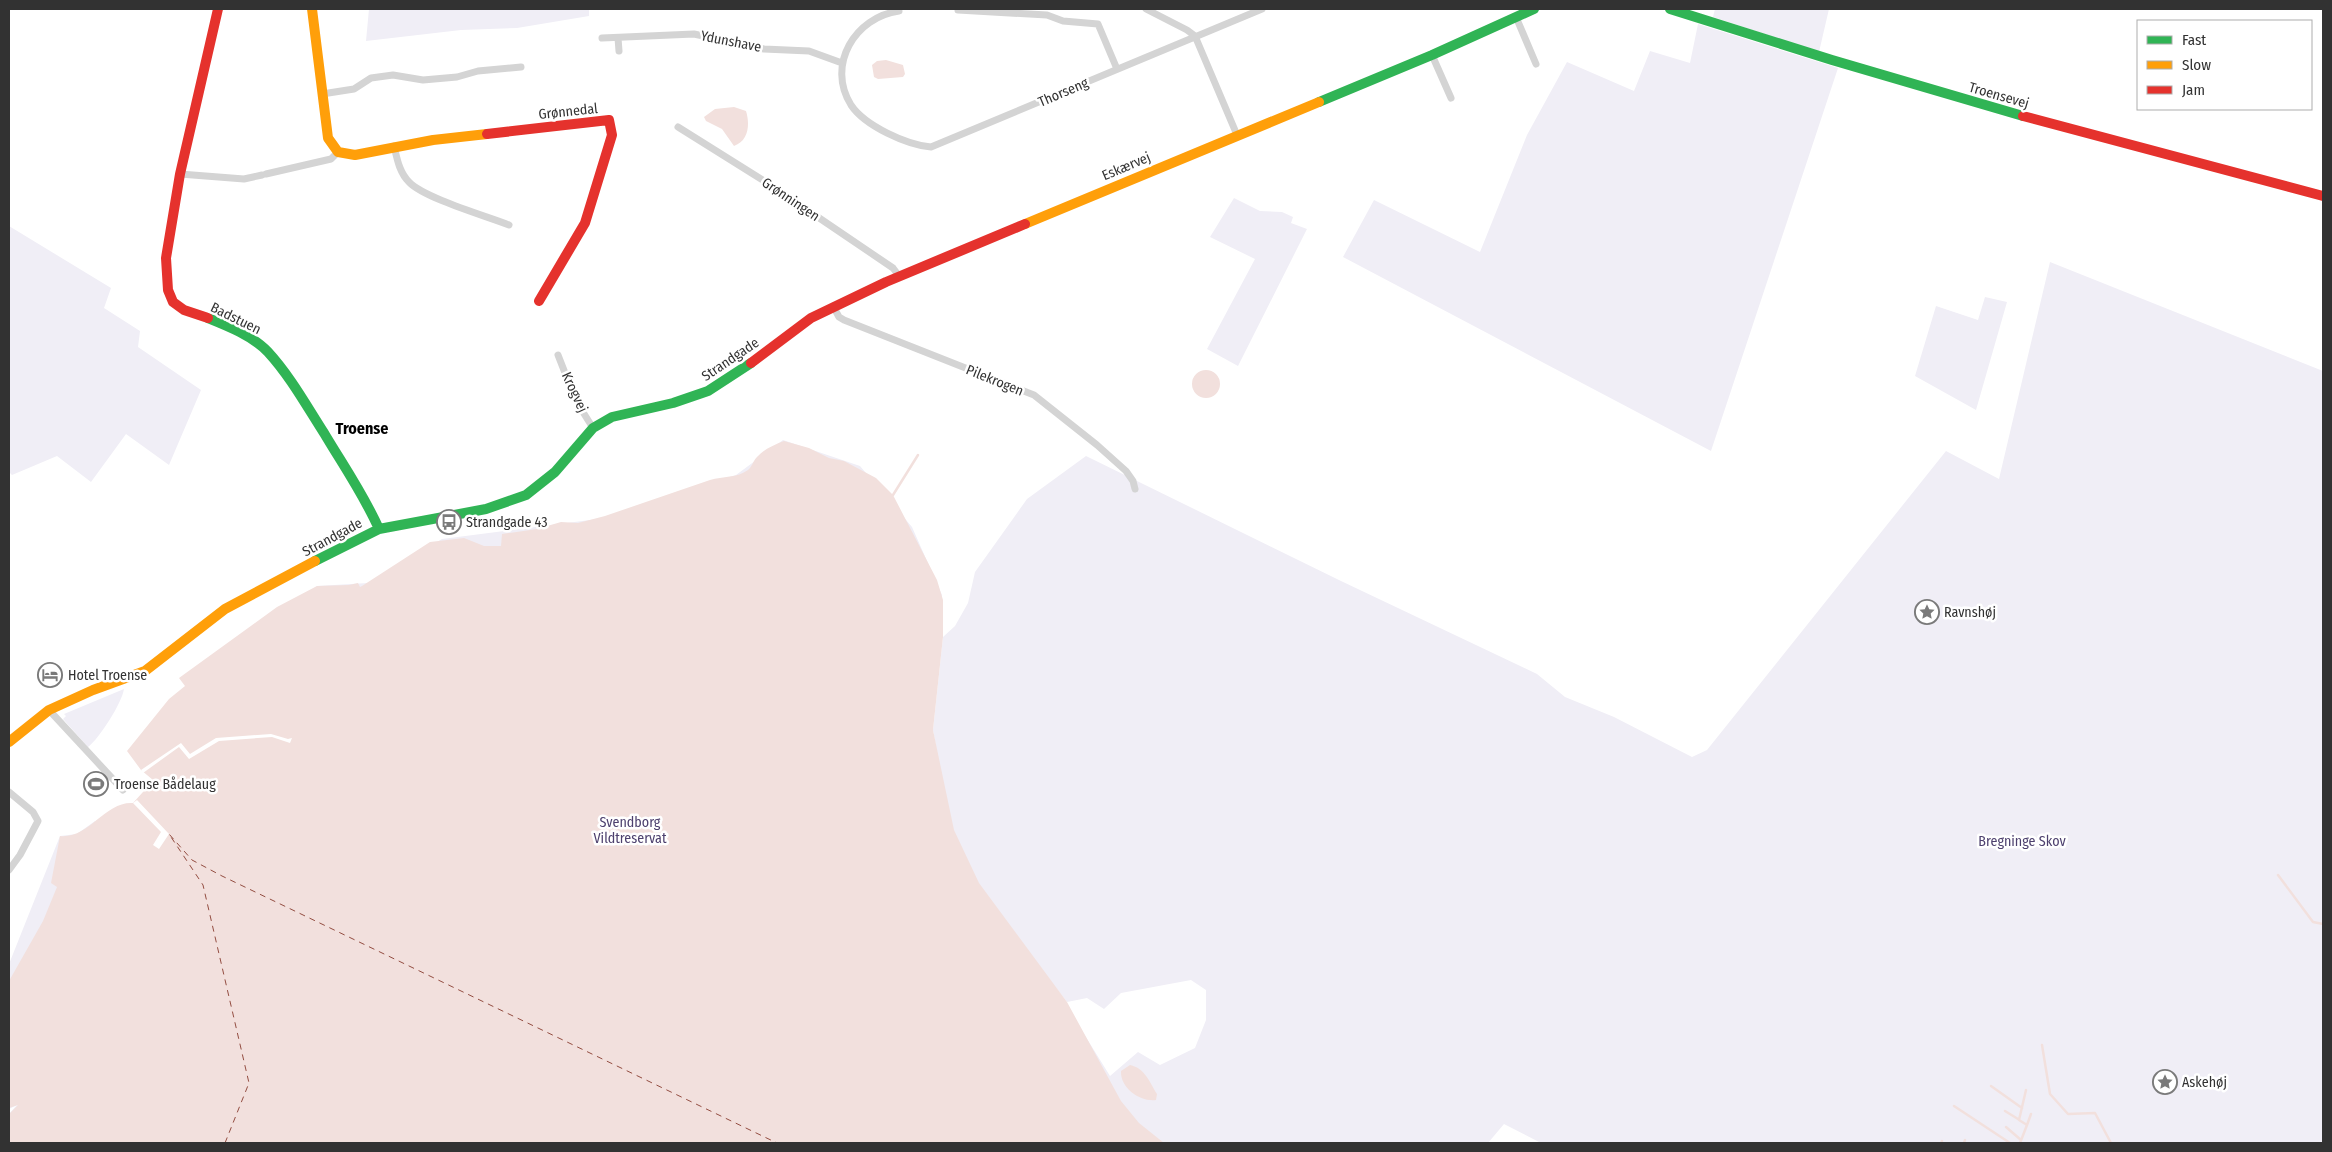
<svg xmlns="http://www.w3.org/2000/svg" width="2332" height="1152" font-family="'Fira Sans Condensed',sans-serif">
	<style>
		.green { fill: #f0eef6; fill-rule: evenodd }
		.water { fill: #f2e0dd }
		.pier { fill: #fff }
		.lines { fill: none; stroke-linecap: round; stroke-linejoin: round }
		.stream { stroke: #f2e0dd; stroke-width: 2.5 }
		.ferry { stroke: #934d41; stroke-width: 1; stroke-dasharray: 6 5; stroke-linecap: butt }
		.street { stroke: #d4d4d4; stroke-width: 7 }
		.fast { stroke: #30b455; stroke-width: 10 }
		.slow { stroke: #ff9f0a; stroke-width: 10 }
		.jam { stroke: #e5322d; stroke-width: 10 }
		.labels { text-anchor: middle; stroke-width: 5; stroke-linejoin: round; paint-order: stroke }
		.street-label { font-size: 14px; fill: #323232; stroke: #fff }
		.poi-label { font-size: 14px; fill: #323232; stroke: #fff; text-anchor: start }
		.park-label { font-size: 14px; fill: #4d406e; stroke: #fff }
		.quarter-label { font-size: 16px; font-weight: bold; fill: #000; stroke: #fff }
	</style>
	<rect width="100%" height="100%" fill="#fff"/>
	<path class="green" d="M369 9H589V16L517 28 461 30 366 41Z
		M1715 9H1829L1819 52 1713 17Z
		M1698 24 1838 68 1711 451 1343 257 1374 200 1480 252 1527 135 1567 62 1634 91 1650 51 1690 63Z
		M1234 198 1260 211 1282 212 1293 217 1291 223 1307 229 1238 366 1207 349 1255 259 1210 237Z
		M9 226 111 288 104 308 140 331 138 347 201 390 169 465 126 434 91 482 57 456 12 475 9 472Z
		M2050 262 2323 371V1143H1541L1504 1124 1488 1143H9V1114L17 1105 9 1109V964L60 836 77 834 95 821 152 868 302 717 181 679 317 586 368 583 442 539 598 519 736 475 783 440 860 466 912 527 942 595 930 729 937 752 933 730 943 637 955 626 968 603 975 572 1027 499 1086 456 1341 581 1537 674 1565 697 1614 717 1692 757 1707 750 1946 451 1999 479ZM1191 980 1206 990V1020L1195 1048 1160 1065 1138 1052 1110 1076 1053 984 1067 1002 1087 998 1104 1009 1121 993Z
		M1985 297 2007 302 1976 410 1915 376 1936 306 1978 320Z
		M124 689C122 703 99 739 88 747L63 719 66 716 64 714Z"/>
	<path class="water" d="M886 60 903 65 905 74 903 77 878 79 874 77 872 65 877 61Z
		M734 107 746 111C750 124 749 141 734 146L722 129 706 121 704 117 715 109Z
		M1192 384a14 14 0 1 1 28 0a14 14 0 1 1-28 0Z
		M784 441 809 448 829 458 844 461 876 478 893 495 907 522 937 580 943 600V637L933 730 954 830 979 883 1067 1002 1121 1101 1139 1123 1164 1143H9V1114L18 1105 9 1108V981L43 921 57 887 51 883 60 836C89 839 105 801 133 803L152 782 153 780 141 770 127 751 169 699 185 686 179 678 277 607 317 586 349 585 358 583 360 587 362 586 430 542 464 538 484 546H501L502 534 537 529 561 522 578 523 605 516 710 480C723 476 737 478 748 470 752 467 753 461 757 457 764 449 774 445 784 441Z
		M1130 1065C1145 1068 1150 1083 1157 1094L1156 1100C1140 1102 1120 1088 1121 1071Z"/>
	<path class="pier" d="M271 734 288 739 292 738 290 743 272 737 219 741 189 759 179 747 143 773 141 770 181 743 190 754 216 738Z
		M137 800 169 834 159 849 153 845 161 832 133 803Z"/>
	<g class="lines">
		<path class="stream" d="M893 495 918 455
			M2278 875 2313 922 2323 924
			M2042 1045 2050 1094 2068 1114 2095 1113 2111 1143
			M1991 1086 2022 1108
			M1954 1106 2010 1143
			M2005 1111 2018 1119
			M2027 1125 2031 1114
			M2006 1127 2021 1140
			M1941 1143 1942 1141
			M1964 1143 1965 1140
			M2020 1143 2027 1125 2019 1120 2026 1090"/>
		<path class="ferry" d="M225 1143 249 1083 203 885 169 834 192 860 222 876 777 1143"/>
		<path class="street" d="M1146 9 1187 30 1195 36 1237 135
			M958 10 1047 15 1063 21 1098 24 1117 69
			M899 11C855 17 826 65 851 105 865 126 907 145 931 147L1262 9
			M1516 17 1536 64
			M602 38 694 34 764 49 809 51 842 63
			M618 38 619 51
			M1432 55 1451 98
			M322 94 354 89 371 78 393 75 423 80 457 77 478 71 521 67
			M678 127 772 186 893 268 899 276
			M394 146C397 158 399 172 409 182 424 198 486 216 509 225
			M180 174 244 179 262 175
			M266 174 331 159 338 152
			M833 306 839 317 844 320 1034 395 1097 445 1126 471 1133 481 1135 489
			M558 355 576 401 593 428
			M49 710 123 790
			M9 792 33 812 38 821 20 855 9 870"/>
		<path class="fast" d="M1670 9 1832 60 2023 116
			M1319 102 1432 55 1534 9
			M208 318C228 326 253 336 268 352 290 376 306 405 324 433 343 465 364 495 379 529
			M315 561 379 529 486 509 526 495 555 472 593 428 612 417 673 403 708 391 751 363"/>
		<path class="slow" d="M312 9 328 138 338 152 355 155 433 140 487 134
			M1025 224 1319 102
			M9 742 49 710 93 690 145 671 225 609 315 561"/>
		<path class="jam" d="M2023 116 2323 196
			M487 134 609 120 612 135 585 223 539 301
			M208 318 184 310 173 302 168 290 166 258 180 174 218 9
			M751 363 811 318 886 282 1025 224"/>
	</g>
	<defs>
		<symbol id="bus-ring" viewBox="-11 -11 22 22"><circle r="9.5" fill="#fff" stroke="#7a7a7a" stroke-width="1.5"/><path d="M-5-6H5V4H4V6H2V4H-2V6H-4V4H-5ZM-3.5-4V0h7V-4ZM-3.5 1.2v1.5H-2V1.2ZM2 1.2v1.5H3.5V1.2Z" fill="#7a7a7a"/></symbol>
		<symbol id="sight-ring" viewBox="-11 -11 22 22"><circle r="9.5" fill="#fff" stroke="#7a7a7a" stroke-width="1.5"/><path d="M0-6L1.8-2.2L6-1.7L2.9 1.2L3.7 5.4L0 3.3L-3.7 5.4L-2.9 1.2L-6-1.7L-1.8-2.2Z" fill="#7a7a7a"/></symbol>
		<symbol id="hotel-ring" viewBox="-11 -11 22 22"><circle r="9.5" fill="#fff" stroke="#7a7a7a" stroke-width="1.5"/><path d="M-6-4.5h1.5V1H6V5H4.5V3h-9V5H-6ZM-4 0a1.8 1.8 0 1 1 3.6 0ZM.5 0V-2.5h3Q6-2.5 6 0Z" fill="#7a7a7a"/></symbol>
		<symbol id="stadium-ring" viewBox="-11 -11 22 22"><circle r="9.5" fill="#fff" stroke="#7a7a7a" stroke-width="1.5"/><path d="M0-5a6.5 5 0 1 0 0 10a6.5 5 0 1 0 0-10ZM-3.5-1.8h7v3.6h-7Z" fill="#7a7a7a"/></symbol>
	</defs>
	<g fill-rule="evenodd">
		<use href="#bus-ring" x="435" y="508" width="28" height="28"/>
		<use href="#sight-ring" x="1913" y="598" width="28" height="28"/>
		<use href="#hotel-ring" x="36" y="661" width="28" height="28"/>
		<use href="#stadium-ring" x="82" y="770" width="28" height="28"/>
		<use href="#sight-ring" x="2151" y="1068" width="28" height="28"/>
	</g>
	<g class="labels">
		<g class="street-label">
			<text transform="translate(731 41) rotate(11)" y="5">Ydunshave</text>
			<text transform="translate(1063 92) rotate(-23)" y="5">Thorseng</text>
			<text transform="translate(1999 95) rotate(16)" y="5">Troensevej</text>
			<text transform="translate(568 111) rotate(-6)" y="5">Grønnedal</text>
			<text transform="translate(1126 166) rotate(-23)" y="5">Eskærvej</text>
			<text transform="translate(791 199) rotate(34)" y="5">Grønningen</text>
			<text transform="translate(236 318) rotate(26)" y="5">Badstuen</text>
			<text transform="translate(730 359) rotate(-34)" y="5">Strandgade</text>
			<text transform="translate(995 380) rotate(22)" y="5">Pilekrogen</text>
			<text transform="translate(575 392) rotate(65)" y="5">Krogvej</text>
			<text transform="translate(332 537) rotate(-28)" y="5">Strandgade</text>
		</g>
		<g class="poi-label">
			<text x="466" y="527">Strandgade 43</text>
			<text x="1944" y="617">Ravnshøj</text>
			<text x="68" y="680">Hotel Troense</text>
			<text x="114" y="789">Troense Bådelaug</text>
			<text x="2182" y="1087">Askehøj</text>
		</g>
		<g class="park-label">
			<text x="630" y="827">Svendborg<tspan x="630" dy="16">Vildtreservat</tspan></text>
			<text x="2022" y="846">Bregninge Skov</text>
		</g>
		<g class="quarter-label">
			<text x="362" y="434">Troense</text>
		</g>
	</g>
	<rect width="2332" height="1152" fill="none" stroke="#323232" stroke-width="20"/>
	<rect x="2137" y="20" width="175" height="90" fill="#ffffff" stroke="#adadad"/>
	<rect x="2147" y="36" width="25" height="8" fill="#30b455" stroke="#adadad"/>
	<text x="2182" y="45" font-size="15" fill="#323232">Fast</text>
	<rect x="2147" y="61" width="25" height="8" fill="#ff9f0a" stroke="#adadad"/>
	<text x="2182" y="70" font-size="15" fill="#323232">Slow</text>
	<rect x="2147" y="86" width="25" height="8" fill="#e5322d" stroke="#adadad"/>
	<text x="2182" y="95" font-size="15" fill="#323232">Jam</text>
</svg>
